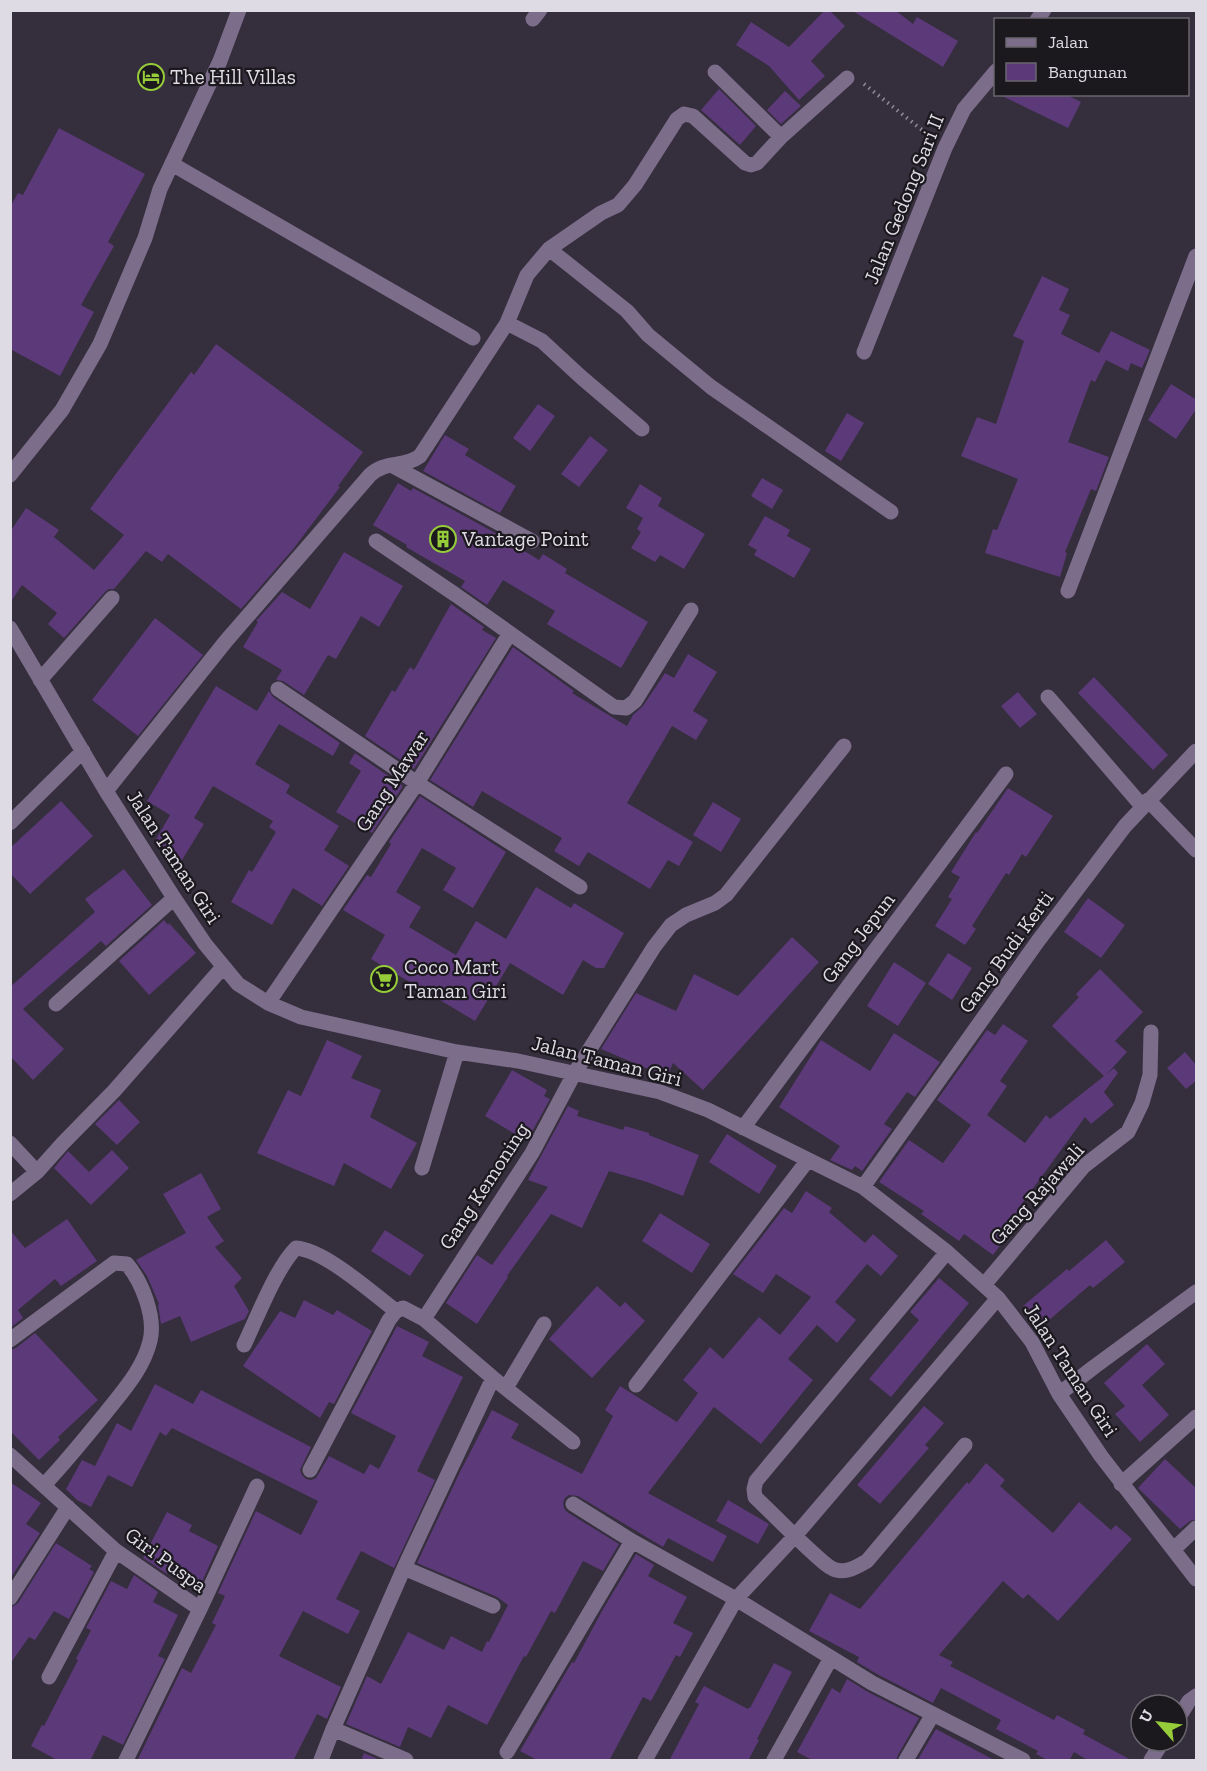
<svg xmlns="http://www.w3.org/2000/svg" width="1207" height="1771" font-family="'Zilla Slab',serif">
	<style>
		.building { fill: #5c3978 }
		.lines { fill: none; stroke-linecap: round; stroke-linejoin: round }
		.path { stroke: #918c97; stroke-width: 4; stroke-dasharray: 1.5 4.5; stroke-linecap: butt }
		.minor { stroke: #7c6d8b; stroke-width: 15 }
		.labels { text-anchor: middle; stroke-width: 4.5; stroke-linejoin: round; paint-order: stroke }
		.poi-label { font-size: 21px; fill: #dfdbe4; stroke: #1b181e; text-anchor: start }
		.street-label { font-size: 21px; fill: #dfdbe4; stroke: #1b181e }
	</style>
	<rect width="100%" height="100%" fill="#352e3d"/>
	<path class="building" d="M825 10H829L845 26 811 61 825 76 799 100 769 66 736 45 751 22 789 47Z
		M851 10H895L913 24 917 17 958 41 943 67Z
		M719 89 756 126 740 145 701 110Z
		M785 91 801 106 781 124 767 110Z
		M998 94H1065L1081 102 1068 128Z
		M59 128 145 174 108 242 114 246 81 305 94 312 60 376 10 349V207L18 193 23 195Z
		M1042 276 1069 289 1059 310 1070 315 1061 334 1099 353 1111 331 1150 350 1142 368 1131 363 1128 371 1106 360 1095 382 1091 380 1068 442 1109 457 1096 491 1091 489 1065 552 1067 553 1060 577 985 553 993 529 997 530 1018 479 961 456 977 417 996 424 1024 341 1013 336Z
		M216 344 363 452 338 486 340 487 294 548 241 609 168 554 162 562 146 551 114 589H109L105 592 64 638 48 624 57 613 22 585 10 603V532L26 508 59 530 54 537 94 570 124 535 90 509 191 372 194 375Z
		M1171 384 1197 400V408L1176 439 1148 420Z
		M538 404 555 416 530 451 513 438Z
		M847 413 864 423 841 461 825 451Z
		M445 435 469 449 465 455 516 486 500 513 423 471Z
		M590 436 608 450 579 487 561 474Z
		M762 478 783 490 772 509 751 496Z
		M398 483 411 491 413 488 490 530 539 560 543 554 567 569 565 573 648 622 621 668 547 624 555 611 503 580 487 605 461 587 465 581 406 547 407 545 373 525Z
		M640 484 662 498 658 506 705 534 684 569 660 555 655 562 631 548 641 532 637 529 643 518 626 508Z
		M765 516 790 530 787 536 811 549 794 578 754 555 757 550 748 545Z
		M344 552 403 586 379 627 361 616 336 659 328 655 304 695 283 681 276 680 282 670 243 647 258 622 256 621 282 592 310 609Z
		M451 604 484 627 482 630 496 638 414 769 365 736 392 690 395 692 410 667 414 670Z
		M155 618 203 655 138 736 92 700Z
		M513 647 574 691 572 693 627 726 633 715 643 706 665 673 674 678 688 654 717 672 693 711 708 720 696 740 672 726 627 803 693 842 679 866 668 860 650 889 588 852 579 866 554 851 562 838 482 791 473 807 430 780Z
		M1094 677 1168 755 1153 770 1078 693Z
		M216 686 257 711 269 691 273 697 340 743 333 756 279 724 255 764 290 785 286 793 339 826 324 850 349 866 322 906 293 888 272 925 231 902 249 870 252 872 276 832 269 827 273 821 213 786 194 818 204 824 182 860 154 843 170 815 147 801Z
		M1018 692 1037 714 1020 728 1001 706Z
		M355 753 403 786 372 833 336 812 361 771 349 763Z
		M1008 788 1053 816 1026 857 1022 854 1009 875 1006 873 972 926 976 929 965 945 935 926 952 899 948 897 960 877 951 872 976 832 977 833Z
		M420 796 506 852 473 908 443 890 456 868 422 848 396 892 421 907 409 927 456 955 476 921 506 939 536 887 571 908 574 903 624 933 604 968H596L583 960 563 995 510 963 475 1021 371 959 385 935 343 910 367 875 371 877 391 844 389 842Z
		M61 801 93 836 30 894 10 873V848Z
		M713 802 741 819 721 852 693 835Z
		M124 869 152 905 106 946 101 941 23 1009 64 1049 33 1080 10 1056V987L95 912 85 899Z
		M1088 898 1125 925 1101 958 1064 932Z
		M164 920 168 925 169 923 196 953 149 995 119 961Z
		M792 937 819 962 703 1090 673 1063 667 1077 601 1049 636 993 676 1011 694 974 738 996Z
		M948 953 972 968 952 1000 928 984Z
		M894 962 926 983 898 1026 867 1006Z
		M1100 969 1143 1012 1115 1041 1127 1052 1106 1075 1114 1068 1118 1073 1104 1092 1114 1105 1091 1124 1085 1117 1016 1212 1022 1216 993 1255 964 1234 959 1241 921 1214 924 1211 879 1182 909 1140 943 1163 971 1125 937 1100 987 1030 995 1035 1003 1024 1028 1041 1000 1081 1007 1086 987 1115 1025 1143 1046 1115 1050 1119 1104 1076 1052 1026 1079 997 1076 994Z
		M894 1033 940 1062 915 1097 907 1092 884 1124 892 1129 862 1171 855 1166 852 1170 830 1160 840 1146 779 1107 821 1040 870 1071Z
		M327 1040 362 1056 351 1078 381 1090 370 1117 417 1143 391 1189 344 1163 334 1186 257 1153 288 1090 301 1096Z
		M1185 1052 1197 1066V1080L1186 1089 1167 1068Z
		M512 1070 547 1090 544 1096 550 1099 527 1141 485 1116Z
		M119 1100 140 1122 117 1145 95 1124Z
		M568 1106 579 1111 577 1116 623 1130 625 1126 649 1133V1135L699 1155 683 1196 647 1182 609 1171 582 1228 551 1214 507 1276 508 1277 477 1324 446 1303 477 1255 492 1265 548 1187 528 1180Z
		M727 1134 777 1166 759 1194 709 1162Z
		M112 1150 129 1168 91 1205 54 1168 68 1151 89 1172Z
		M201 1173 221 1209 207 1217 224 1241 215 1247 242 1278 234 1286 249 1311 245 1319 191 1342 180 1316 161 1324 158 1305 159 1304 147 1276 136 1260 186 1233 163 1194Z
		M806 1191 832 1208 829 1212 865 1243 873 1234 898 1256 881 1276 867 1264 835 1302 856 1320 837 1343 817 1325 788 1359 813 1380 761 1444 714 1407 648 1493 727 1536 713 1562 668 1538 663 1547 578 1496 569 1495 565 1498 563 1503 564 1508 567 1512 619 1544 603 1571 583 1561 555 1613 551 1611 526 1657 524 1656 487 1725 448 1705 431 1738 408 1727 400 1747 346 1724 367 1676 381 1684 408 1632 444 1650 451 1636 482 1652 487 1641 489 1642 508 1605 497 1597 417 1563 460 1472 492 1410 519 1424 511 1438 582 1474 613 1416 605 1410 620 1386 677 1422 698 1393 683 1380 710 1347 723 1359 759 1317 780 1335 811 1297 776 1274 763 1293 733 1274 784 1208 792 1213Z
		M660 1213 710 1244 692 1273 642 1241Z
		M67 1219 97 1261 61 1286 55 1279 18 1310 23 1318 10 1328V1230L25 1248Z
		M385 1230 424 1255 410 1276 371 1251Z
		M1106 1240 1125 1262 1093 1288 1090 1285 1041 1327 1023 1306 1067 1269 1069 1271Z
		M939 1278 969 1303 891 1397 869 1379 919 1320 910 1312Z
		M597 1286 620 1307 625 1302 645 1321 592 1378 549 1339Z
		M304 1300 333 1315 337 1310 372 1331 334 1404 329 1402 320 1418 243 1366 280 1311 295 1318Z
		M397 1326 429 1342 422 1356 463 1377 417 1471 435 1480 394 1568 361 1551 336 1599 360 1611 348 1634 303 1611 279 1656 341 1687 327 1719 317 1714 293 1761H137L182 1668 191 1673 216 1625 212 1623 225 1596 218 1593 256 1511 301 1535 318 1501 172 1428 166 1436 160 1432 132 1487 108 1475 91 1507 77 1500 66 1489 82 1460 95 1466 117 1423 131 1431 155 1384 193 1404 201 1390 311 1447 300 1470 302 1475 306 1479 311 1480 316 1478 329 1456 364 1474 370 1464 379 1469 396 1436 351 1413Z
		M35 1333 98 1400 58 1437 60 1440 39 1460 10 1431V1350L16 1348Z
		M1147 1344 1165 1364 1142 1385 1169 1415 1140 1442 1115 1414 1125 1406 1104 1383Z
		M924 1406 944 1423 925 1445 929 1448 880 1504 857 1485Z
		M1165 1459 1197 1489V1519L1190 1521 1180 1529 1138 1488Z
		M986 1463 1005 1480 1000 1486 1053 1533 1079 1502 1111 1530 1116 1525 1132 1539 1058 1621 1028 1594 1023 1599 1003 1581 939 1655 953 1662 950 1666 1054 1720 1057 1715 1085 1730 1083 1734 1133 1761H1089L1074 1752 1069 1761H1049L1036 1754 1038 1751 996 1729 1001 1720 941 1688 933 1703 877 1674 857 1662 859 1657 809 1631 830 1593 860 1609 967 1482 969 1484Z
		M10 1482 41 1503 26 1524 40 1533 10 1579Z
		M728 1500 769 1524 758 1544 716 1521Z
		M167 1512 192 1525 189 1531 218 1546 201 1584 170 1568 167 1574 143 1558Z
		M56 1543 92 1566 89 1569 94 1572 69 1619 54 1611 35 1640 29 1637 10 1664V1608L18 1603Z
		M636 1554 654 1565 648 1576 687 1597 673 1623 693 1633 680 1657 676 1655 651 1701 643 1697 609 1761H539L520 1751 572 1662 574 1663 602 1611Z
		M134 1575 158 1592 153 1602 178 1615 158 1656 165 1659 123 1745 103 1735 90 1761H59L31 1746 42 1725 44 1726 78 1660 76 1659 91 1630 86 1628 111 1581 127 1589Z
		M774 1663 792 1672 757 1739 759 1740 748 1761H669L699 1704 695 1702 704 1686 748 1709 749 1707 750 1708Z
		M847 1679 868 1692 919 1718 898 1755 896 1761H814L797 1752 832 1688 840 1693Z
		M936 1729 996 1761H917Z
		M364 1753 382 1761H361Z"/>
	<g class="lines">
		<path class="path" d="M864 84 931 137"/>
		<path class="minor" d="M533 19 540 10
			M1037 20 1044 10
			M715 72 781 137
			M172 164 473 338
			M549 249 627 311 648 335 711 387 891 512
			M507 323 542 341 581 377 642 429
			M864 352 945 148 964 109 996 71
			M391 465 532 541
			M10 475 62 410 100 344 145 238 160 189 220 61 239 10
			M376 541 456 595 614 707 626 708 635 701 691 610
			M1068 591 1196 256
			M10 628 106 791 174 898 205 944 238 984 268 1003 301 1017 457 1052 518 1061 660 1092 708 1110 863 1187 947 1252 998 1298 1032 1342 1059 1394 1101 1456 1196 1579
			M40 680 112 598
			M278 689 417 783 580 887
			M1048 697 1142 806
			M106 791 226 641 370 475C386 460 404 468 420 456L507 323 527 275 549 249 601 213 618 205 635 185 677 119 684 114 693 116 745 163 751 165 757 163 781 137 847 78
			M1148 800 1196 850
			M10 823 83 751
			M268 1003 417 783 510 633
			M56 1004 174 898
			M743 1128 1006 774
			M10 1143 37 1172
			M422 1168 457 1052
			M863 1187 1038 941 1125 826 1196 751
			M10 1194 37 1172 63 1143 114 1091 223 967
			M947 1252 756 1481 754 1489 755 1497C775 1516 793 1535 813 1553 820 1559 828 1568 836 1570 848 1573 858 1566 867 1561L965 1445
			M984 1285 1084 1166 1128 1132 1142 1103 1150 1075 1151 1032
			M424 1319 532 1153 574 1074 654 947 671 925 686 915 715 903 726 895 844 746
			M10 1340 114 1263 127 1264C142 1282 156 1317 150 1341 143 1370 121 1393 104 1415 84 1439 65 1463 44 1485
			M244 1345C257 1318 276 1268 296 1248 325 1250 372 1293 396 1311
			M493 1378 573 1442
			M636 1385 808 1160
			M506 1388 544 1324
			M1059 1394 1094 1367 1196 1292
			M10 1455 116 1551 200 1609
			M310 1470 389 1320 396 1311 403 1308 424 1319 493 1378 404 1568 333 1729 321 1760
			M1121 1484 1196 1417
			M573 1504 632 1541 736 1599 872 1683 1023 1760
			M1174 1549 1196 1528
			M404 1568 493 1606
			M10 1598 68 1507
			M49 1677 116 1551
			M1177 1720 1189 1701 1196 1696
			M333 1729 406 1760
			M507 1752 632 1541
			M126 1760 200 1609 257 1486
			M645 1760 736 1599 794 1537 998 1298
			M774 1760 831 1658
			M906 1760 933 1714
			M1151 1760 1163 1741"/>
	</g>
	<defs>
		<symbol id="hotel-ring" viewBox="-11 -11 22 22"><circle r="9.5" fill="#1b181e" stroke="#96cc3a" stroke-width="1.5"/><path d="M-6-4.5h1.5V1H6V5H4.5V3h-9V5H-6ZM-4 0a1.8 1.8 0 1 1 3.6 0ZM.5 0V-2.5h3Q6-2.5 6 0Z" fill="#96cc3a"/></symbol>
		<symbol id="building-ring" viewBox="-11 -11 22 22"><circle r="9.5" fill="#1b181e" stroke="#96cc3a" stroke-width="1.5"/><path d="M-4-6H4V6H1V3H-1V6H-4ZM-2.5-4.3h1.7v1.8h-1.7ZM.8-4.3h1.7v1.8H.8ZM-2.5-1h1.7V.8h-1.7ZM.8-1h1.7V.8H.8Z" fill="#96cc3a"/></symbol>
		<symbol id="supermarket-ring" viewBox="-11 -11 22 22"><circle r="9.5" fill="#1b181e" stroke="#96cc3a" stroke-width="1.5"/><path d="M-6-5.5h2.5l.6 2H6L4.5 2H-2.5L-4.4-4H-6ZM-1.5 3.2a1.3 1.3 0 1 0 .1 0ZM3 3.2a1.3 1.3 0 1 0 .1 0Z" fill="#96cc3a"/></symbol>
	</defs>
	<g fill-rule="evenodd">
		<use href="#hotel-ring" x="136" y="62" width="30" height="30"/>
		<use href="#building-ring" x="428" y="524" width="30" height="30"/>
		<use href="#supermarket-ring" x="369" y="964" width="30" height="30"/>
	</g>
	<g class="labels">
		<g class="poi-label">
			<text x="170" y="84">The Hill Villas</text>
			<text x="462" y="546">Vantage Point</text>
			<text x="404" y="974">Coco Mart<tspan x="404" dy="24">Taman Giri</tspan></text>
		</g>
		<g class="street-label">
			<text transform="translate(904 199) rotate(-68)" y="7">Jalan Gedong Sari II</text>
			<text transform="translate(392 781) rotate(-57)" y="7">Gang Mawar</text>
			<text transform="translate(174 857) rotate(57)" y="7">Jalan Taman Giri</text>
			<text transform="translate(858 938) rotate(-53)" y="7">Gang Jepun</text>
			<text transform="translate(1006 952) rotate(-54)" y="7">Gang Budi Kerti</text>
			<text transform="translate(607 1061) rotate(14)" y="7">Jalan Taman Giri</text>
			<text transform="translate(484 1186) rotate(-57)" y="7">Gang Kemoning</text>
			<text transform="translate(1037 1194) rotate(-48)" y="7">Gang Rajawali</text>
			<text transform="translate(1071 1370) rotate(57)" y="7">Jalan Taman Giri</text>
			<text transform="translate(166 1560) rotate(36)" y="7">Giri Puspa</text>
		</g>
	</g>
	<rect width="1207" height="1771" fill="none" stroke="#dfdbe4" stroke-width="24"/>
	<rect x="994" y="18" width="195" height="78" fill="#1b181e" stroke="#69666d" stroke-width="1.5"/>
	<rect x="1006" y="38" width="30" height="9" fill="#7c6d8b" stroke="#69666d" stroke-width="1.5"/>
	<text x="1048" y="48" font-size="18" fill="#dfdbe4">Jalan</text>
	<rect x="1006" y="63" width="30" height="18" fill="#5c3978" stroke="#69666d" stroke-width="1.5"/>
	<text x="1048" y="78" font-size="18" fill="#dfdbe4">Bangunan</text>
	<g transform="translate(1159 1723) rotate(298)"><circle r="28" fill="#1b181e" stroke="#69666d" stroke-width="1.5"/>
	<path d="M0-4.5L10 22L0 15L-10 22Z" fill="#96cc3a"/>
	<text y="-9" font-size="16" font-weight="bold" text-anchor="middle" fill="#dfdbe4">U</text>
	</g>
</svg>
